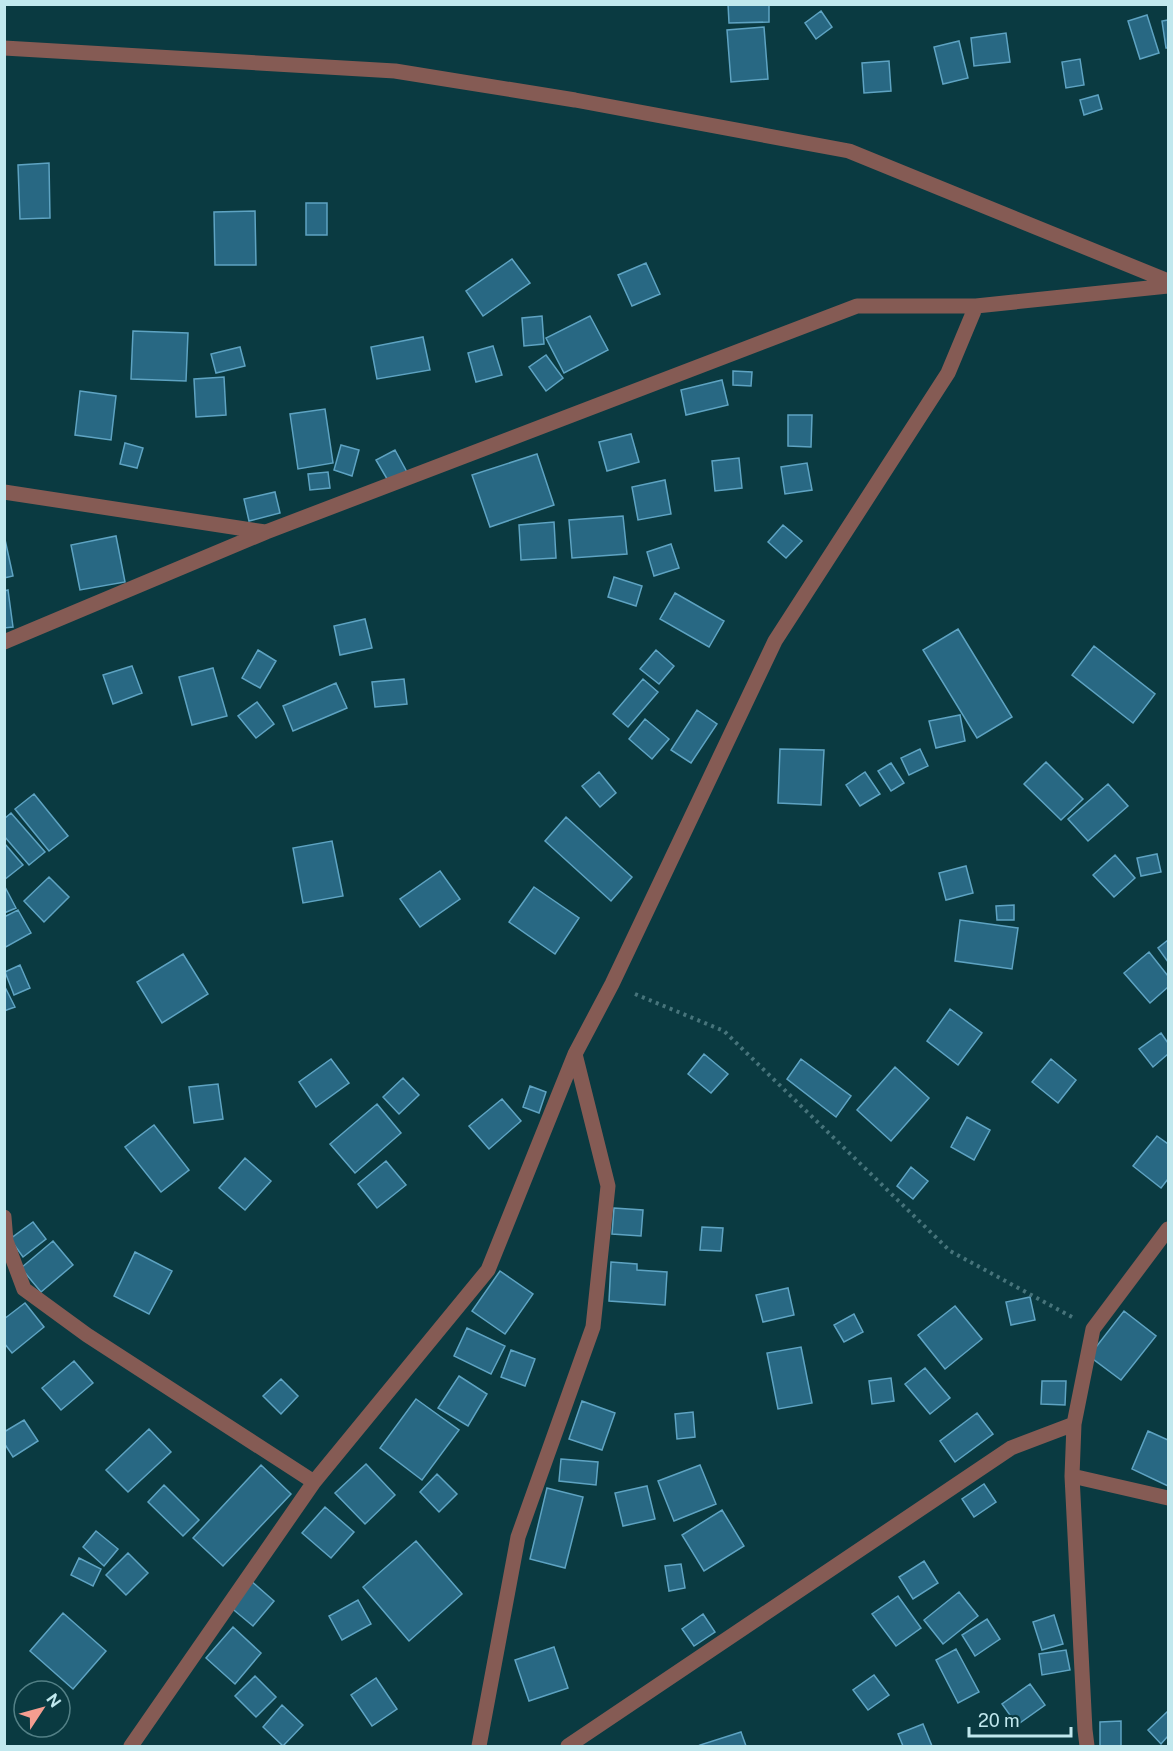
<svg xmlns="http://www.w3.org/2000/svg" width="1173" height="1751" font-family="'Public Sans',sans-serif">
	<style>
		.building { fill: #286883; stroke: #5ea3c2; stroke-width: 1.5 }
		.lines { fill: none; stroke-linecap: round; stroke-linejoin: round }
		.path { stroke: #47747b; stroke-width: 4; stroke-dasharray: 3 4.5; stroke-linecap: butt }
		.minor { stroke: #855b54; stroke-width: 15 }
	</style>
	<rect width="100%" height="100%" fill="#0a3a41"/>
	<path class="building" d="M728 4H769V22L729 23Z
		M821 11 832 27 816 39 805 23Z
		M1147 15 1159 53 1140 59 1128 21Z
		M1168 20V48H1166L1162 21Z
		M764 27 768 79 731 82 727 30Z
		M1006 33 1010 62 974 66 971 38Z
		M959 41 968 78 943 84 934 47Z
		M1080 59 1084 85 1066 88 1062 62Z
		M889 61 891 91 864 93 862 63Z
		M1098 95 1102 109 1084 115 1080 100Z
		M49 163 50 218 20 219 18 165Z
		M306 203H327V235H306Z
		M255 211 256 265H215L214 212Z
		M512 259 530 283 483 316 466 291Z
		M646 263 660 294 632 306 618 275Z
		M542 316 544 344 524 346 522 318Z
		M590 316 608 350 564 373 546 338Z
		M133 331 188 333 186 381 131 379Z
		M423 337 430 370 377 379 371 347Z
		M493 346 502 375 476 382 468 353Z
		M240 347 245 366 216 373 211 354Z
		M546 355 563 378 546 391 529 367Z
		M733 371 752 372 751 386 733 385Z
		M224 377 226 415 196 417 194 379Z
		M722 380 728 405 686 415 681 390Z
		M80 391 116 396 111 440 75 435Z
		M325 409 333 463 298 469 290 414Z
		M788 415H812L811 447 788 446Z
		M631 434 639 462 607 471 599 442Z
		M125 443 143 448 137 468 120 464Z
		M341 445 359 450 352 476 334 470Z
		M395 450 408 474 390 484 376 460Z
		M537 454 554 505 490 527 472 475Z
		M739 458 742 488 715 491 712 461Z
		M807 463 812 490 785 494 781 467Z
		M328 472 330 488 310 490 308 474Z
		M665 480 671 514 638 520 632 487Z
		M275 492 280 513 249 521 244 499Z
		M623 516 627 554 572 558 569 520Z
		M554 522 556 558 521 560 519 525Z
		M783 525 802 541 786 558 768 542Z
		M4 535 13 576 4 578Z
		M116 536 125 582 80 590 71 545Z
		M671 544 679 568 654 576 647 552Z
		M614 577 642 586 636 606 608 597Z
		M8 590 13 627 4 628V591Z
		M675 593 724 621 709 647 660 619Z
		M365 619 372 648 340 655 334 626Z
		M958 629 1012 717 977 738 923 650Z
		M1094 646 1155 694 1133 723 1072 675Z
		M258 650 276 661 260 688 242 678Z
		M656 650 674 666 659 684 640 669Z
		M132 666 142 693 113 704 103 675Z
		M213 668 227 716 192 725 179 677Z
		M404 679 407 704 375 707 372 682Z
		M643 679 658 692 628 727 613 714Z
		M336 683 347 708 293 731 283 706Z
		M257 702 274 724 256 738 238 716Z
		M697 710 717 724 691 763 671 750Z
		M960 715 965 741 936 748 929 721Z
		M645 719 669 739 652 759 629 739Z
		M780 749 824 750 821 805 778 803Z
		M920 749 928 766 909 775 901 758Z
		M1046 762 1083 799 1061 820 1024 784Z
		M891 763 904 783 891 791 878 771Z
		M599 772 616 793 600 807 582 786Z
		M865 772 880 794 860 806 846 785Z
		M1108 784 1128 806 1088 841 1068 819Z
		M34 794 68 836 49 851 15 809Z
		M11 813 45 852 29 865 4 836V819Z
		M566 817 632 877 611 901 545 841Z
		M332 841 343 896 303 903 293 848Z
		M5 844 23 865 4 880V845Z
		M1157 854 1161 872 1141 876 1137 858Z
		M1115 855 1135 878 1114 897 1093 875Z
		M966 866 973 893 946 900 939 873Z
		M440 871 460 899 420 927 400 899Z
		M49 877 69 897 44 922 24 901Z
		M4 885 16 908 4 913Z
		M534 887 579 918 555 954 509 922Z
		M1014 905V920H997L996 906Z
		M18 910 31 933 4 948V917Z
		M960 920 1018 928 1012 969 955 961Z
		M1168 940V962L1158 948Z
		M1149 952 1168 976V987L1150 1003 1124 973Z
		M183 954 208 994 162 1023 137 982Z
		M20 965 30 988 14 995 5 972Z
		M4 985 15 1007 4 1011Z
		M950 1009 982 1033 958 1065 927 1041Z
		M1161 1033 1168 1043V1054L1153 1067 1139 1049Z
		M704 1054 728 1074 711 1093 688 1074Z
		M331 1059 349 1083 316 1107 299 1082Z
		M801 1059 851 1096 836 1117 787 1079Z
		M1051 1059 1076 1080 1058 1103 1032 1082Z
		M895 1067 929 1098 891 1141 857 1110Z
		M403 1078 419 1095 399 1114 383 1097Z
		M218 1084 223 1119 194 1123 189 1087Z
		M530 1086 546 1092 539 1113 523 1107Z
		M502 1099 521 1121 489 1149 469 1126Z
		M377 1104 401 1133 355 1173 330 1144Z
		M967 1117 990 1130 974 1160 951 1147Z
		M154 1125 189 1170 161 1192 125 1147Z
		M1157 1136 1168 1144V1179L1161 1188 1133 1166Z
		M245 1158 271 1181 245 1210 219 1188Z
		M386 1161 406 1185 377 1208 358 1184Z
		M911 1167 928 1181 913 1199 897 1186Z
		M614 1208 643 1210 641 1236 612 1234Z
		M33 1222 46 1239 23 1257 10 1239Z
		M702 1227 723 1228 721 1251 700 1250Z
		M53 1241 73 1265 41 1292 21 1268Z
		M135 1252 172 1271 149 1314 114 1296Z
		M611 1262 637 1264V1270L667 1272 665 1305 609 1301Z
		M500 1271 533 1294 505 1334 472 1311Z
		M788 1288 794 1315 763 1322 756 1295Z
		M1030 1297 1035 1320 1011 1325 1006 1302Z
		M25 1303 44 1327 12 1353 4 1343V1319Z
		M955 1306 982 1339 945 1369 918 1335Z
		M1124 1311 1156 1336 1121 1380 1089 1356Z
		M854 1314 863 1332 844 1342 834 1325Z
		M467 1328 505 1346 491 1374 454 1356Z
		M801 1347 812 1403 778 1409 767 1353Z
		M511 1350 535 1359 525 1386 501 1377Z
		M74 1361 93 1383 61 1410 42 1388Z
		M925 1368 950 1398 930 1414 905 1384Z
		M459 1376 487 1394 468 1426 438 1408Z
		M891 1378 894 1401 872 1404 869 1381Z
		M281 1379 298 1396 281 1414 263 1396Z
		M1042 1381H1066L1065 1405 1041 1404Z
		M416 1399 459 1430 422 1480 380 1448Z
		M582 1401 615 1413 602 1450 569 1439Z
		M693 1412 695 1437 677 1439 675 1414Z
		M977 1413 993 1434 955 1462 940 1441Z
		M24 1420 38 1441 13 1457 4 1443V1432Z
		M149 1429 171 1452 128 1492 106 1470Z
		M1148 1431 1168 1440V1486L1132 1469Z
		M561 1459 598 1462 596 1485 559 1481Z
		M366 1464 395 1495 365 1524 335 1493Z
		M261 1465 291 1494 223 1566 193 1538Z
		M700 1465 716 1504 674 1521 658 1481Z
		M437 1474 457 1494 439 1512 420 1492Z
		M984 1484 996 1502 974 1517 962 1499Z
		M164 1485 199 1520 183 1536 148 1502Z
		M647 1486 655 1519 623 1526 615 1493Z
		M547 1488 583 1497 565 1568 530 1559Z
		M325 1507 354 1532 331 1558 302 1533Z
		M722 1510 744 1546 704 1571 682 1535Z
		M96 1531 118 1549 104 1566 83 1547Z
		M416 1541 462 1594 409 1641 363 1587Z
		M128 1553 148 1573 126 1595 106 1575Z
		M79 1558 101 1569 93 1586 71 1575Z
		M924 1561 938 1583 913 1599 899 1577Z
		M681 1564 685 1588 669 1591 665 1566Z
		M251 1581 274 1601 253 1626 229 1606Z
		M959 1592 978 1616 943 1644 924 1620Z
		M898 1596 921 1628 896 1646 872 1614Z
		M358 1600 371 1624 342 1640 329 1616Z
		M63 1613 106 1651 73 1689 30 1651Z
		M703 1614 715 1632 694 1646 682 1629Z
		M1054 1615 1063 1644 1042 1650 1033 1622Z
		M987 1619 1000 1639 975 1656 962 1635Z
		M233 1627 261 1653 235 1684 206 1658Z
		M554 1647 568 1688 529 1701 515 1660Z
		M956 1649 979 1692 958 1703 936 1660Z
		M1066 1650 1070 1670 1042 1675 1039 1654Z
		M874 1675 889 1695 868 1710 853 1690Z
		M255 1676 276 1697 256 1717 235 1696Z
		M376 1678 397 1709 372 1726 351 1695Z
		M1030 1684 1045 1705 1017 1725 1002 1704Z
		M282 1705 303 1725 283 1746 263 1727Z
		M1168 1711V1736L1161 1744 1148 1730Z
		M1121 1721V1746H1100V1722Z
		M923 1724 932 1746H903L898 1734Z
		M741 1732 746 1746H701L700 1745Z"/>
	<g class="lines">
		<path class="path" d="M635 994 724 1031 950 1251 1072 1317"/>
		<path class="minor" d="M4 48 395 71 575 100 849 151 1168 281
			M4 492 265 532
			M4 642 266 532 857 306H976L1168 286
			M4 1217 6 1241 24 1289 87 1335 314 1482
			M1072 1476 1168 1498
			M131 1746 314 1482 488 1270 575 1054 612 984 775 641 948 373 976 306
			M479 1746 518 1537 593 1327 608 1186 575 1054
			M568 1746 1011 1448 1074 1424
			M1087 1746 1085 1730 1072 1476 1074 1424 1093 1329 1168 1229"/>
	</g>
	<rect width="1173" height="1751" fill="none" stroke="#c1e8ee" stroke-width="12"/>
	<g transform="translate(42 1709) rotate(54)"><circle r="28" fill="#0a3a41" stroke="#538086" stroke-width="1.5"/>
	<path d="M0-4.5L10 22L0 15L-10 22Z" fill="#f59d90"/>
	<text y="-9" font-size="16" font-weight="bold" text-anchor="middle" fill="#c1e8ee">N</text>
	</g>
	<path d="M969 1727v9h102v-9" fill="none" stroke="#c1e8ee" stroke-width="3"/>
	<text x="978" y="1727" font-size="18" fill="#c1e8ee" stroke="#0a3a41" stroke-width="4.5" paint-order="stroke">20 m</text>
</svg>
